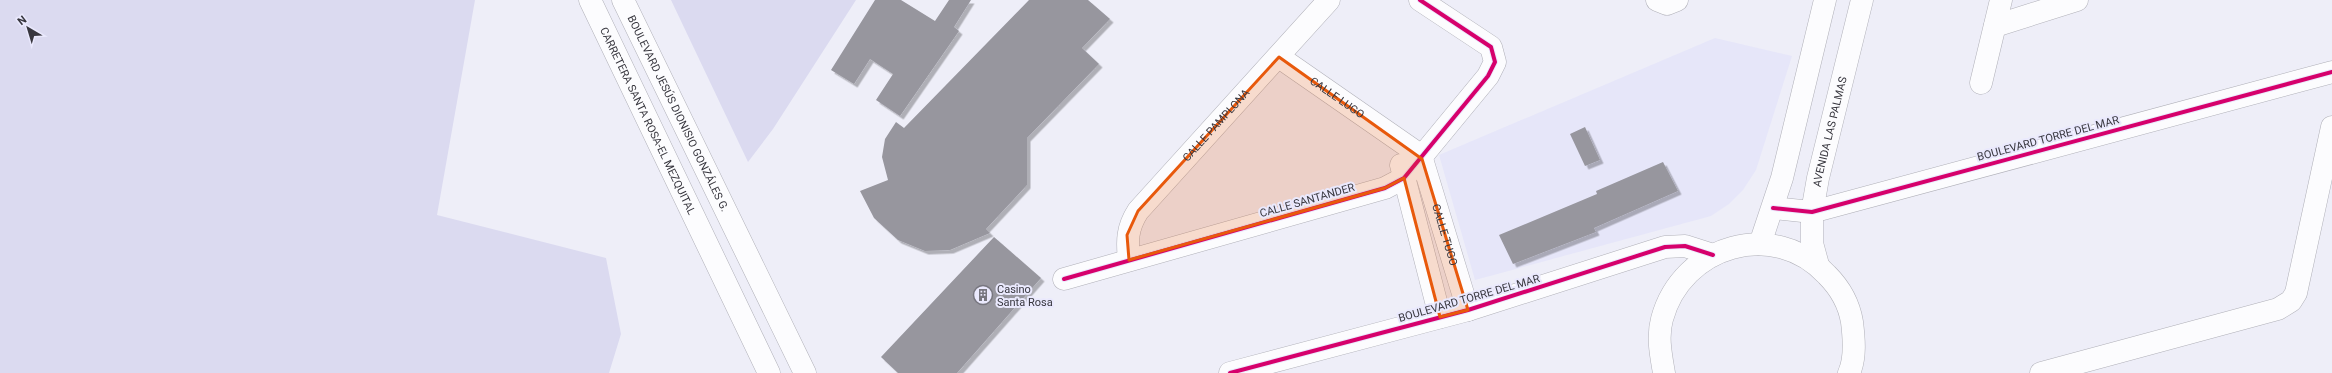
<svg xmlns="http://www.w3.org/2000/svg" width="2332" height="373" font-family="Roboto,sans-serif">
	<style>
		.built { fill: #e6e6f9 }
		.green { fill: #dbdaf0 }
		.building { fill: #97969e; filter: url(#shadow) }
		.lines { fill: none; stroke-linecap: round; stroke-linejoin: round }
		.minor-casing { stroke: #b0b0b8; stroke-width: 23 }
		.major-casing { stroke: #b0b0b8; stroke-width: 23 }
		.minor { stroke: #fcfcfe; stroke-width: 22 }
		.major { stroke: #fcfcfe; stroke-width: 22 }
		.cycleway-casing { stroke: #eae9fd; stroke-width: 6 }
		.cycleway { stroke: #d6006c; stroke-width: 4 }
		.marked { fill: #e8590c; fill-opacity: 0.2; stroke: #e8590c; stroke-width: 3; stroke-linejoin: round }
		.labels { text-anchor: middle; stroke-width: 4; stroke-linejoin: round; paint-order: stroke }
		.street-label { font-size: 11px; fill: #37363e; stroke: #eae9fd }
		.poi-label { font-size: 11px; fill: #37363e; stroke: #eae9fd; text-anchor: start }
	</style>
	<defs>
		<filter id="shadow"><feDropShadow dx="3.5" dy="3.5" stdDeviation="0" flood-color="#0004"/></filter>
	</defs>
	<rect width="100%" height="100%" fill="#eeeef8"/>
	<path class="built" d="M1715 38 1792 56 1756 170 1743 190 1729 204 1711 216 1475 280 1439 155Z"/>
	<path class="green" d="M0 0H475L437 215 606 258 621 334 609 373H0Z
		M671 0H856L773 129 748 162Z"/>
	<path class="building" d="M875 0H901L935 21 949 0H971L954 27 959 31 900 116 876 100 893 74 870 59 854 84 831 70Z
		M1029 0H1088L1110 19 1082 48 1099 64 1027 138V185L986 229 990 233 950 250 925 251 898 240 874 218 860 191 888 180 882 157 885 139 896 122 904 128Z
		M1585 127 1600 160 1585 166 1570 134Z
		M1663 162 1678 191 1594 228 1596 232 1513 264 1499 235 1597 194 1596 191Z
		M994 237 1041 278 957 373H898L881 357Z"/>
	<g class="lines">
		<defs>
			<g id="minor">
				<path d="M1657 0 1667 4 1677 0"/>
				<path d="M1995 26 2077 0"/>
				<path id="s1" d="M1279 57 1413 150 1422 159 1468 310"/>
				<path d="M1981 83 2001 0"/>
				<path d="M1401 165 1440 317"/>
				<path d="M1773 208 1812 212 2332 72"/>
				<path d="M1760 244 1782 178 1825 0"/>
				<path id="s2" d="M1129 260C1127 241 1127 228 1138 211L1329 0"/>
				<path id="s3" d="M1818 265 1812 243V212L1818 178 1862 0"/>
				<path d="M1064 279 1385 188 1404 178 1488 76 1495 62 1491 47 1420 0"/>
				<path d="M1230 373 1468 310 1665 247 1685 246 1713 255"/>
				<path d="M1664 373C1661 355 1657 337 1662 319 1682 245 1774 218 1827 275 1840 288 1849 304 1852 322 1854 338 1856 358 1849 373"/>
				<path d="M2041 373 2278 309 2291 301 2296 293 2332 127"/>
			</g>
			<g id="major">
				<path id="s4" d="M590 0 769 373"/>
				<path id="s5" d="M623 0 805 373"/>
			</g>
		</defs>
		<use href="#minor" class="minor-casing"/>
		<use href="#major" class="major-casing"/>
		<use href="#minor" class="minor"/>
		<use href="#major" class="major"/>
		<defs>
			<path id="cycleway" d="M1773 208 1812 212 2332 72
				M1064 279 1385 188 1404 178 1488 76 1495 62 1491 47 1420 0
				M1230 373 1468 310 1665 247 1685 246 1713 255"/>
		</defs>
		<use href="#cycleway" class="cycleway-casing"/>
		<use href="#cycleway" class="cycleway"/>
	</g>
	<path class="marked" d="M1279 57 1422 159 1468 310 1440 317 1404 178 1385 188 1129 260 1127 235 1138 211Z"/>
	<defs>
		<symbol id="building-ring" viewBox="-11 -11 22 22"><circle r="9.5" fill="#eae9fd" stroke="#77767f" stroke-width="1.5"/><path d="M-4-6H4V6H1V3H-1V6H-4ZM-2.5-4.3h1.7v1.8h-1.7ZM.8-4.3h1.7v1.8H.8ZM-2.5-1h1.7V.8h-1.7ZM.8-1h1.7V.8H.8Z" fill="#77767f"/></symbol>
	</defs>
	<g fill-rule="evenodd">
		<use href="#building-ring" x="972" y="284" width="22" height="22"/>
	</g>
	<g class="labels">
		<g class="street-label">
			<text dy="4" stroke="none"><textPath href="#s1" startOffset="71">CALLE LUGO</textPath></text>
			<text dy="4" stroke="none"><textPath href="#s5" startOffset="126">BOULEVARD JESÚS DIONISIO GONZÁLES G.</textPath></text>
			<text dy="4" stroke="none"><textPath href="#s4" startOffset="134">CARRETERA SANTA ROSA-EL MEZQUITAL</textPath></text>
			<text dy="4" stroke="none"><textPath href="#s2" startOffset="167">CALLE PAMPLONA</textPath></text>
			<text dy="4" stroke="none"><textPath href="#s3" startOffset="136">AVENIDA LAS PALMAS</textPath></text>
			<text transform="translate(2048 138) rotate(-15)" y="4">BOULEVARD TORRE DEL MAR</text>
			<text transform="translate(1307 200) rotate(-16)" y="4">CALLE SANTANDER</text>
			<text dy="4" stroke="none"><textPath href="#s1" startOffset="255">CALLE TUGO</textPath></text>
			<text transform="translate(1469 298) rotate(-16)" y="4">BOULEVARD TORRE DEL MAR</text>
		</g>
		<g class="poi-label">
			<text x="997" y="293">Casino<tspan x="997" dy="13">Santa Rosa</tspan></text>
		</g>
	</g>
	<g transform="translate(28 28) rotate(322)" stroke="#eae9fd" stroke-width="3" paint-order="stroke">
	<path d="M0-3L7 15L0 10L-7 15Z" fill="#37363e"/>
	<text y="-6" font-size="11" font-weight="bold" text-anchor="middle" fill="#37363e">N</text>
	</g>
</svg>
